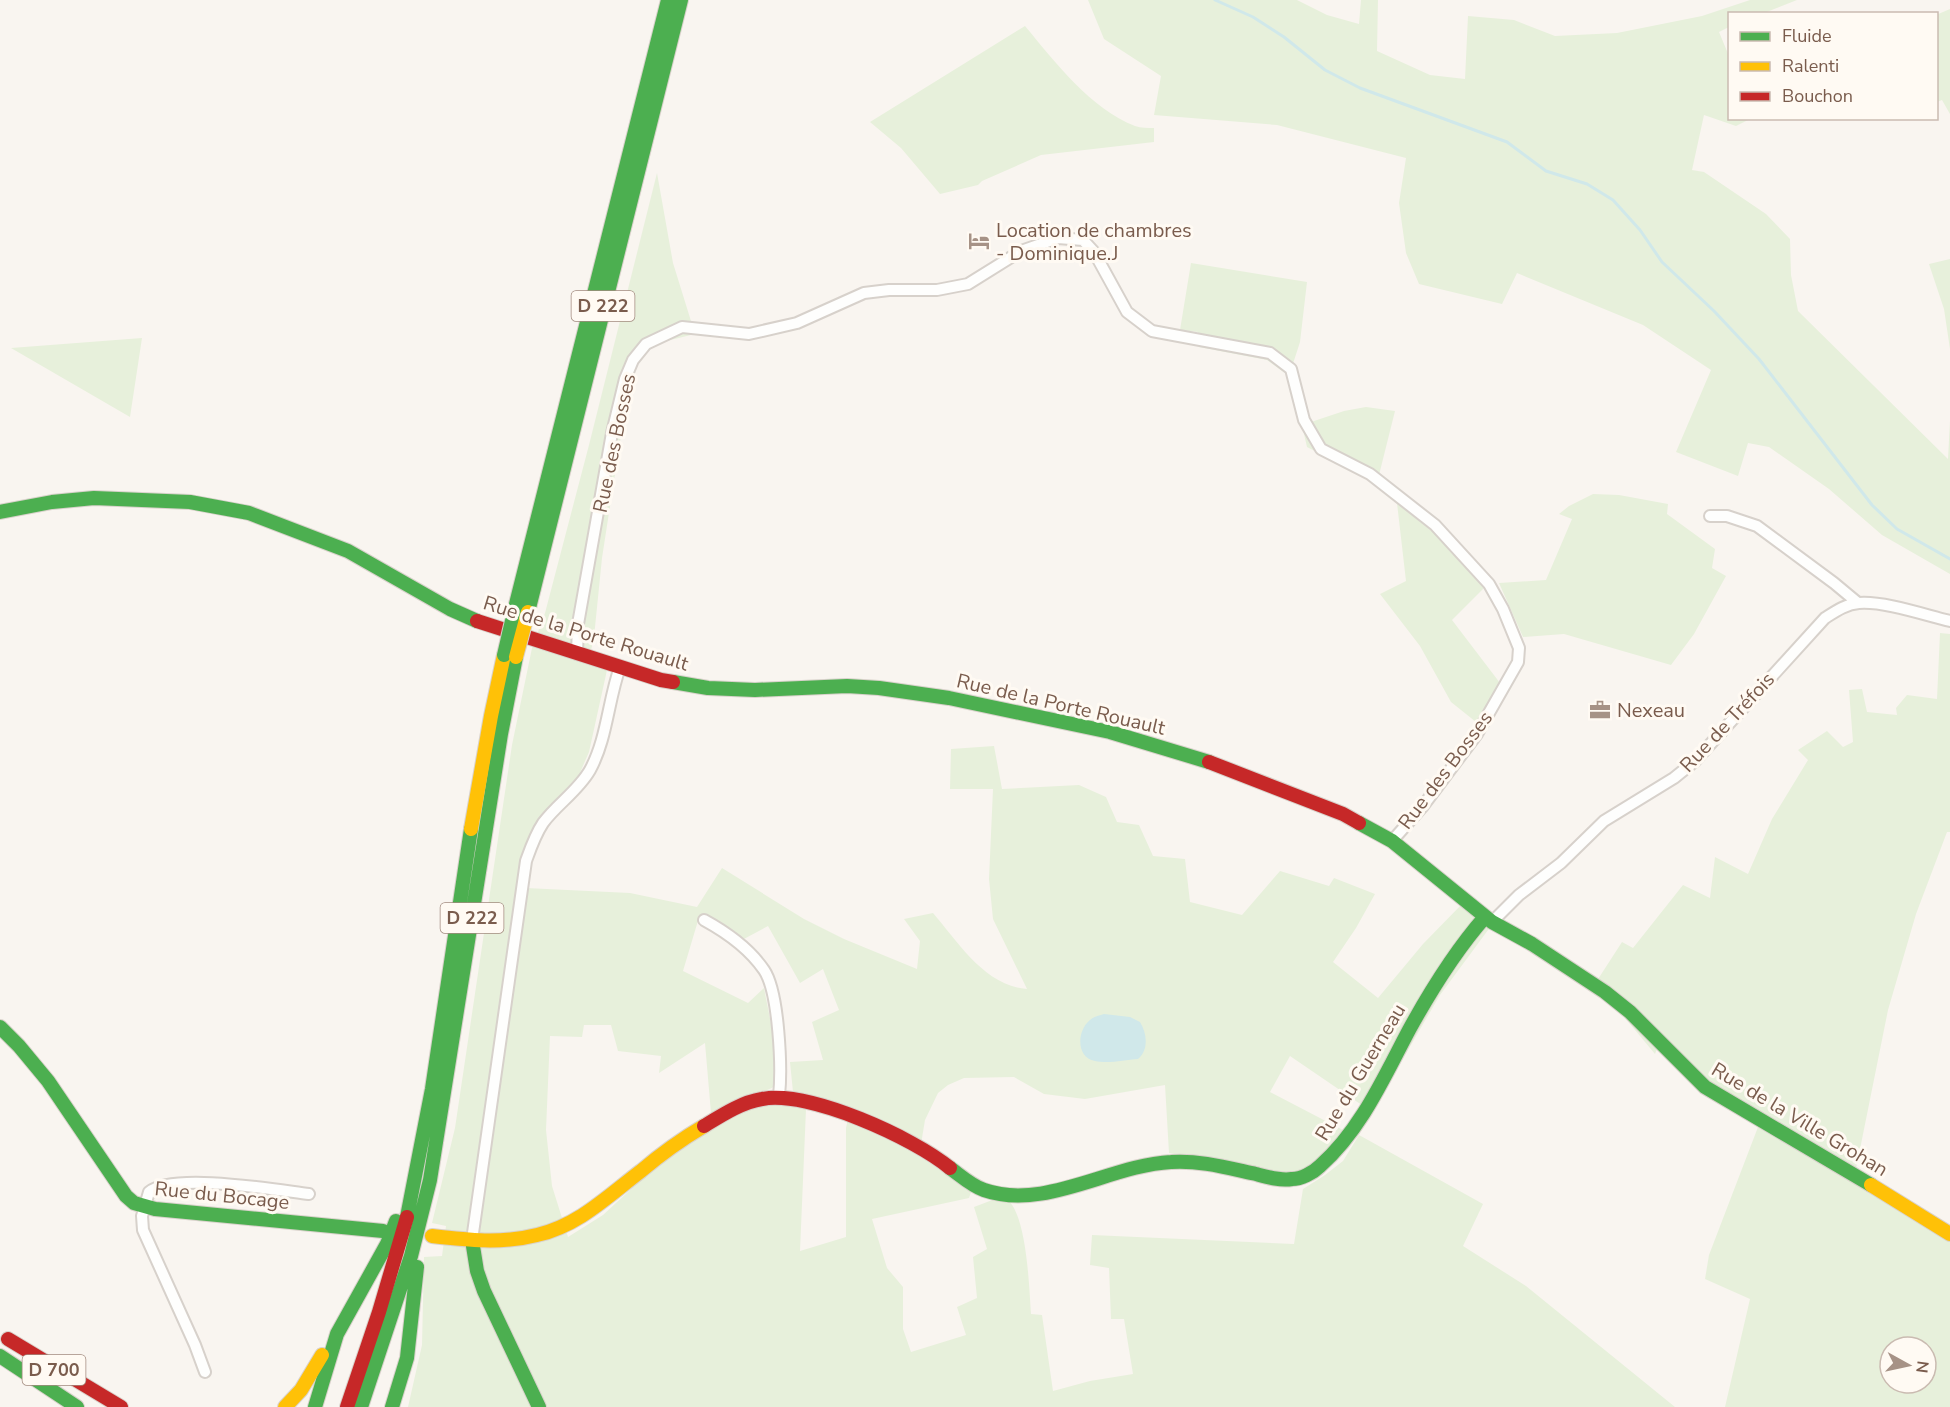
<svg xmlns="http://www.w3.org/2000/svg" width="1950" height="1407" font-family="'Nunito Sans',sans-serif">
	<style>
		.green { fill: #e7f0db; fill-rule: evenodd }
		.water { fill: #d0e8ea }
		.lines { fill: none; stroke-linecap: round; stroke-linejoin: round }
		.stream { stroke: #d0e8ea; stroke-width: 3 }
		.street-casing { stroke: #d7d1cb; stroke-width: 14 }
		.fast-casing { stroke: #d9d2cb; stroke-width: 16 }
		.slow-casing { stroke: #d9d2cb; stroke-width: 16 }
		.jam-casing { stroke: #d9d2cb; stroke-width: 16 }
		.street { stroke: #fefefd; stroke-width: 10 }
		.fast { stroke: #4caf50; stroke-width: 14 }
		.slow { stroke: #ffc107; stroke-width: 14 }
		.jam { stroke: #c62828; stroke-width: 14 }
		.fast-bridge-casing { stroke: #dad1cc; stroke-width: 16; stroke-linecap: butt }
		.slow-bridge-casing { stroke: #dad1cc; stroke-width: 16; stroke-linecap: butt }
		.fast-bridge { stroke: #4caf50; stroke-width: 14 }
		.slow-bridge { stroke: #ffc107; stroke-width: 14 }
		.labels { text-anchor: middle; stroke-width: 6; stroke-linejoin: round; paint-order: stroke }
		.shield { fill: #fffaf3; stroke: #a28b7f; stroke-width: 1.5 }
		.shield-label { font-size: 18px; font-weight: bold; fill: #7a5c4d }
		.poi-label { font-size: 20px; fill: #7a5c4d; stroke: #fffaf3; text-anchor: start }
		.street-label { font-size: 20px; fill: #7a5c4d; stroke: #fffaf3 }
	</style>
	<rect width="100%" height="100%" fill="#f9f5f0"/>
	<path class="green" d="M1088 0H1297L1327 15 1359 24 1361 0H1378L1377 51 1430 75 1465 79 1468 16 1514 20 1555 36 1617 33 1702 16 1750 0H1797L1764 13 1730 14 1729 27 1719 32 1729 56 1730 118 1750 119 1736 126 1704 115 1692 170 1704 172 1766 214 1790 239 1791 275 1798 311 1948 459 1950 421V574L1882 535 1829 489 1769 447 1748 443 1738 476 1676 452 1711 370 1643 325 1517 273 1502 304 1419 284 1406 253 1399 203 1406 158 1277 125 1154 115 1161 76 1104 39Z
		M1950 9V114L1942 100 1937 102 1936 15Z
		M1025 26C1055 62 1091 109 1135 126 1141 128 1148 128 1154 128V142L1041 155 982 181 978 185 940 194 901 148 870 122Z
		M657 173 673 263 695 334 662 342 642 354 630 377 602 558 594 637 588 664 607 670 589 752 579 775 538 819 526 888 630 893 697 907 722 868 804 919 844 939 917 969 920 941 904 919 933 913C958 942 985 986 1027 989L993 919 989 879 993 789H950L951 749 994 746 1002 789 1079 785 1106 797 1117 822 1139 825 1153 856 1185 859 1190 902 1242 915 1280 871 1329 886 1334 878 1375 894 1356 928 1333 962 1378 998 1423 944 1463 903 1491 926 1440 995 1372 1112 1290 1056 1270 1092 1343 1130C1327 1150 1316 1166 1290 1175L1169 1153 1165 1085 1085 1099 1044 1094 1014 1077 964 1078 948 1085 938 1093 925 1120 919 1156 972 1189 969 1198 872 1219 887 1268 903 1287V1329L911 1352 966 1335 957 1307 977 1298 973 1257 987 1249 974 1207 995 1199 1010 1202C1027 1223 1029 1285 1031 1314L1042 1315 1053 1391 1090 1381 1133 1374 1124 1319H1111L1109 1268 1090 1265 1092 1235 1294 1244 1303 1189 1325 1175 1343 1161 1359 1135 1483 1204 1463 1246 1526 1286 1675 1407H408L422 1345 424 1257 442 1256 446 1226 432 1223 455 1128 512 745 532 648 545 613 589 445ZM700 914 719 921 742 940 768 926 800 983 823 969 839 1010 812 1022 823 1060 790 1062 793 1092 850 1109 846 1128V1237L800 1251 806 1109 771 1103 745 1110 698 1136 644 1177 603 1215 568 1237 552 1186 546 1130 550 1036 582 1037 584 1025H611L618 1051 661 1056 659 1073 705 1043 711 1113 772 1088 776 1083 774 1039 764 988 748 1003 683 971Z
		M1950 259V349L1944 309 1929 264Z
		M1191 263 1307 282 1300 342 1289 376 1267 360 1199 347 1198 332 1180 330Z
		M142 338 130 417 11 348Z
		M1366 407 1395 411 1377 483 1307 447 1302 425 1344 411Z
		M1593 494 1619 495 1668 504 1667 514 1715 549 1712 568 1726 576 1694 634 1671 665 1564 634 1523 637 1499 583 1546 580 1572 519 1559 514 1569 506Z
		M1397 503 1443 540 1485 587 1452 620 1500 683 1476 722 1451 702 1420 646 1380 594 1406 581Z
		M1940 633 1950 634V832H1947L1916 914 1888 1010 1856 1169 1924 1209 1922 1222 1950 1238V1407H1725L1750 1299 1705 1279 1709 1255 1763 1114 1707 1081 1662 1036 1655 1054 1625 1018 1591 990 1622 942 1633 948 1683 885 1710 898 1715 857 1748 874 1772 819 1808 760 1798 750 1827 731 1843 747 1853 742 1849 690 1862 689 1867 712 1897 715 1896 708 1907 695 1937 699ZM1890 1347H1926V1383H1890Z"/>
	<path class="water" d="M1104 1014 1130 1017 1140 1022C1147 1033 1149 1050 1138 1059 1125 1060 1108 1064 1095 1061 1077 1058 1077 1034 1087 1023 1092 1017 1097 1016 1104 1014Z"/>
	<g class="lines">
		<path class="stream" d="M1215 0 1253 17 1284 37 1325 70 1360 88 1507 142 1546 171 1587 184 1613 200 1640 230 1662 262 1714 311 1759 359 1872 505 1897 529 1950 559"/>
		<defs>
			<path id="street" d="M1710 516H1727L1757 526 1834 583 1858 603
				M577 654 578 624 612 433 625 379 633 360 646 344 682 327 749 334 797 323 864 293 889 290H937L968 284 1021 251 1058 238 1083 240 1094 252 1127 312 1152 331 1270 353 1291 369 1304 420 1321 449 1370 474 1435 525 1489 584 1503 609 1519 648 1518 662 1477 734 1423 806 1392 841
				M704 920C726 932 749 948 764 970 779 992 782 1068 779 1096
				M1492 922 1519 895 1561 863 1604 821 1674 778 1695 761 1825 618C1836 611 1846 604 1859 603 1884 601 1925 615 1950 621
				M472 1240 526 861C531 847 535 835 543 823 557 804 578 791 590 770 607 739 608 701 620 667
				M205 1372 195 1345 143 1230 142 1216 149 1192C172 1172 276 1190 309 1194"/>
			<path id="fast" d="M0 512 52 502 94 498 190 502 249 513 348 551 450 609 477 621
				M515 608 668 0
				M528 612 681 0
				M673 682 708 688 755 690 847 686 879 688 949 698 1110 732 1209 762
				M1359 823 1392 841 1492 922 1532 944 1605 992 1630 1012 1705 1087 1871 1185
				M0 1027 19 1046 48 1081 126 1196 134 1203 155 1209 383 1231
				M950 1168C961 1176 972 1186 984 1190 1045 1211 1110 1165 1171 1162 1199 1160 1228 1168 1256 1174 1267 1177 1280 1181 1292 1179 1301 1179 1313 1173 1320 1166 1361 1130 1384 1077 1409 1030 1431 990 1455 951 1485 917
				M407 1217 432 1089 471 829
				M472 1240 477 1271 484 1291 539 1407
				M0 1356 77 1407
				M315 1407 337 1334 387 1244 396 1221
				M361 1407 411 1256 430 1180 501 734 516 657
				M392 1407 407 1358 417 1267"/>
			<path id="slow" d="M471 829 491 716 504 655
				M1871 1185 1950 1234
				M432 1236C467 1240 502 1244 537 1235 578 1226 608 1196 641 1171 661 1154 682 1139 704 1126
				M285 1407 301 1390 322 1355"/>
			<path id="jam" d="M477 621 661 680 673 682
				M1209 762 1343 814 1359 823
				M704 1126C722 1115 742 1102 762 1099 809 1090 914 1138 950 1168
				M8 1339 121 1407
				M347 1407 379 1312 407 1217"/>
		</defs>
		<use href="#street" class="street-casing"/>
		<use href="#fast" class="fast-casing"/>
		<use href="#slow" class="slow-casing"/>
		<use href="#jam" class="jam-casing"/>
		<use href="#street" class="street"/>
		<use href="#fast" class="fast"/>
		<use href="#slow" class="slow"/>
		<use href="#jam" class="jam"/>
		<defs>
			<path id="fast-bridge" d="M504 655 515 608"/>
			<path id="slow-bridge" d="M516 657 528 612"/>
		</defs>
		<use href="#fast-bridge" class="fast-bridge-casing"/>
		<use href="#slow-bridge" class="slow-bridge-casing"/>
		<use href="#fast-bridge" class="fast-bridge"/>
		<use href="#slow-bridge" class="slow-bridge"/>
	</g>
	<defs>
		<symbol id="hotel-bare" viewBox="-9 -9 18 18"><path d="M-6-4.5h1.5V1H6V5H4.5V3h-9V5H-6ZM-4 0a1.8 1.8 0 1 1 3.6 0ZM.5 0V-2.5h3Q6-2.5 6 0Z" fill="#a69286" stroke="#fffaf3" stroke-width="2.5" paint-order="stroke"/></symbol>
		<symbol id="office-bare" viewBox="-9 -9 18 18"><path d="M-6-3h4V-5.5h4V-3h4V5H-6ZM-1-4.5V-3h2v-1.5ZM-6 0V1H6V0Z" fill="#a69286" stroke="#fffaf3" stroke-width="2.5" paint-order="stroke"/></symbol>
	</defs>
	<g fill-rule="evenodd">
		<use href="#hotel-bare" x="964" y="226" width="30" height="30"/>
		<use href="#office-bare" x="1585" y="695" width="30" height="30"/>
	</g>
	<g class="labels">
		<g class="shield">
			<rect x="571.5" y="291" width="63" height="30" rx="4.5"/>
			<rect x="440.5" y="903" width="63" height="30" rx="4.5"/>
			<rect x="22.5" y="1355" width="63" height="30" rx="4.5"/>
		</g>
		<g class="shield-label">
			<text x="603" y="312">D 222</text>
			<text x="472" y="924">D 222</text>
			<text x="54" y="1376">D 700</text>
		</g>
		<g class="poi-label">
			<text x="996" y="237">Location de chambres<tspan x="996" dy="23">- Dominique.J</tspan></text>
			<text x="1617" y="717">Nexeau</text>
		</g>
		<g class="street-label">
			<text transform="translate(614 443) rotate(-78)" y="7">Rue des Bosses</text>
			<text transform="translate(586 633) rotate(17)" y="7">Rue de la Porte Rouault</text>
			<text transform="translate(1061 704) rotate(13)" y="7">Rue de la Porte Rouault</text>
			<text transform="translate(1727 722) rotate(-47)" y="7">Rue de Tréfois</text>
			<text transform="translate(1445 770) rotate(-53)" y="7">Rue des Bosses</text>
			<text transform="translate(1360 1072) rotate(-59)" y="7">Rue du Guerneau</text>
			<text transform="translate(1800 1119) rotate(31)" y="7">Rue de la Ville Grohan</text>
			<text transform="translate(222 1195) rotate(6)" y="7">Rue du Bocage</text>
		</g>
	</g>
	<rect x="1728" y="12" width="210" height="108" fill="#fffaf3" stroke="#cabbb1" stroke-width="1.5"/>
	<rect x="1740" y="32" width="30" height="9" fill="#4caf50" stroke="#cabbb1" stroke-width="1.5"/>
	<text x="1782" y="42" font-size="18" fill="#7a5c4d">Fluide</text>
	<rect x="1740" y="62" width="30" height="9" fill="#ffc107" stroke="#cabbb1" stroke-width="1.5"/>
	<text x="1782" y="72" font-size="18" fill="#7a5c4d">Ralenti</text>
	<rect x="1740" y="92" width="30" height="9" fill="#c62828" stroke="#cabbb1" stroke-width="1.5"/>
	<text x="1782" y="102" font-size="18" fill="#7a5c4d">Bouchon</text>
	<g transform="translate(1908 1365) rotate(98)"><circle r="28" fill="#fffaf3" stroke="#cabbb1" stroke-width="1.5"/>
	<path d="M0-4.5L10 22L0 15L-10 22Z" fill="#a69286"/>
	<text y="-9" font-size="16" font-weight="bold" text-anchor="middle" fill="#7a5c4d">N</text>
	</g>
</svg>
